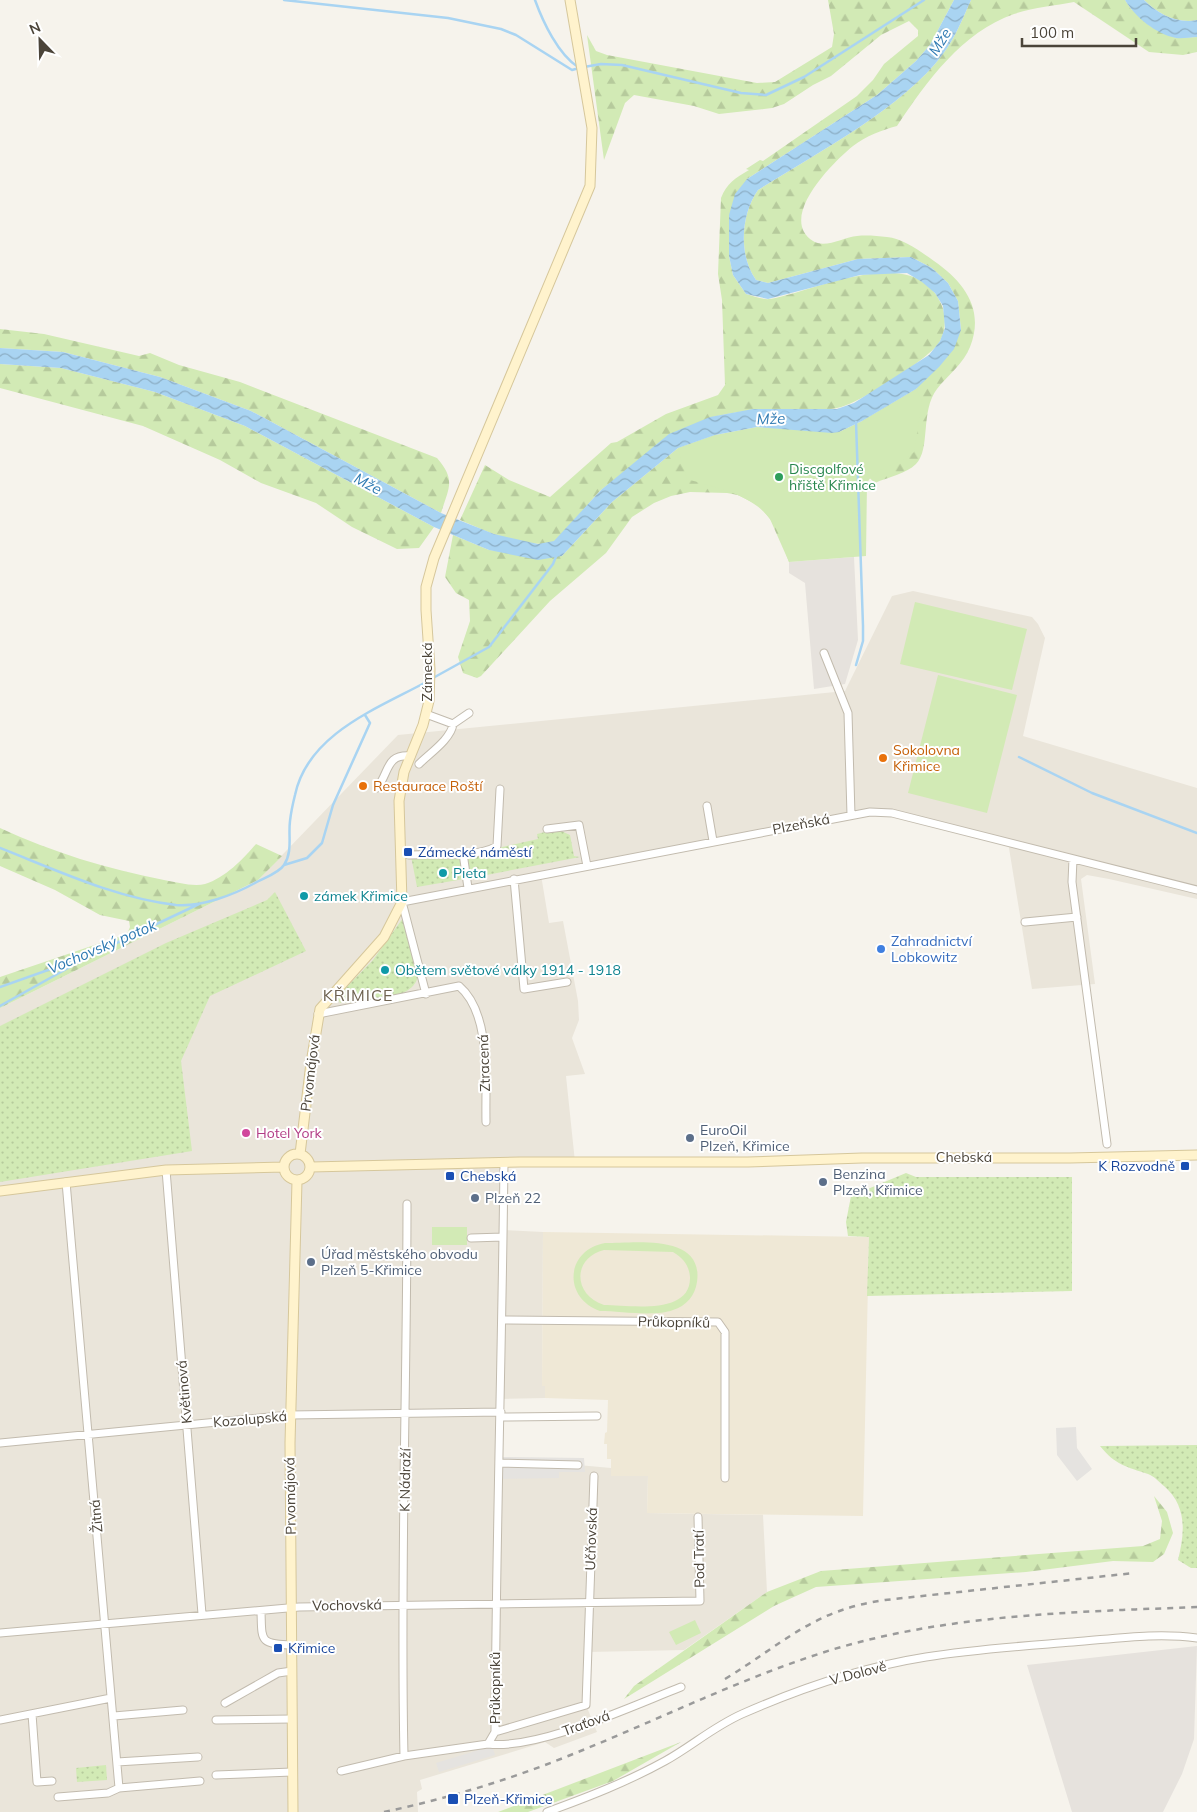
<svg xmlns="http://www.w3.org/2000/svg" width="1197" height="1812" font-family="Mulish,sans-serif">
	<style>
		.residential { fill: #eae5da }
		.industrial { fill: #e6e2dd }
		.education { fill: #efe8d6 }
		.green { fill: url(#green-dots) }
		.forest { fill: url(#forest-firs) }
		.pitch { fill: #d2eab5; fill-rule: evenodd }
		.parking { fill: #e5e3e0 }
		.water { fill: url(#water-waves) }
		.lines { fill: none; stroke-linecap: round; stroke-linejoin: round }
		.stream { stroke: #a9d4f2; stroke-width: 2.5 }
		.street-casing { stroke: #c2bbae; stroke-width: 9 }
		.secondary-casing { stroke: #d6c79b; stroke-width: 11 }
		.street { stroke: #fff; stroke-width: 7 }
		.secondary { stroke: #fff3cd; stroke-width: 9 }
		.rail { stroke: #9a9a9a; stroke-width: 2.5; stroke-dasharray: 6 6; stroke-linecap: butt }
		.leisure-dot { fill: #2e9e5b; stroke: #fff; stroke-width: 2 }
		.food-dot { fill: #e8710a; stroke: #fff; stroke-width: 2 }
		.transit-dot { fill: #1a4fb4; stroke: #fff; stroke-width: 2 }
		.culture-dot { fill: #0f9aa8; stroke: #fff; stroke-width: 2 }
		.shop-dot { fill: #3f7fe0; stroke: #fff; stroke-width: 2 }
		.hotel-dot { fill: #d1479c; stroke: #fff; stroke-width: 2 }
		.service-dot { fill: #5c6f8a; stroke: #fff; stroke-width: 2 }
		.labels { text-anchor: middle; stroke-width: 4; stroke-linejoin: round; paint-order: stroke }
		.leisure-label { font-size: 14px; fill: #27864d; stroke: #fff; text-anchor: start }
		.street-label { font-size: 14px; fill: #4b4439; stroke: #fff }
		.food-label { font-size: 14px; fill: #c56008; stroke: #fff; text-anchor: start }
		.transit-label { font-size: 14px; fill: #164399; stroke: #fff; text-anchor: start }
		.culture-label { font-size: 14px; fill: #0d838f; stroke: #fff; text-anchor: start }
		.shop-label { font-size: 14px; fill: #366cbe; stroke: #fff; text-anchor: start }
		.service-label { font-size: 14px; fill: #4e5e75; stroke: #fff; text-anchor: start }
		.hotel-label { font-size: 14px; fill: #b23c85; stroke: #fff; text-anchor: start }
		.water-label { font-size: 15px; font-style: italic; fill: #2e7ab2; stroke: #fff }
		.quarter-label { font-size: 16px; letter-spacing: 1px; fill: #6e6250; stroke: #fff }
	</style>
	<defs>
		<pattern id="green-dots" width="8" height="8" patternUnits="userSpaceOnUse" patternTransform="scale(1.25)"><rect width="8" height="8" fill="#d2eab5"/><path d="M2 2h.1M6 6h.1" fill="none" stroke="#b6ca9c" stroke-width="1.8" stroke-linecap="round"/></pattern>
		<pattern id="forest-firs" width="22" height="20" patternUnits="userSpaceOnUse" patternTransform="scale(1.25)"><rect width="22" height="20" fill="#d2eab5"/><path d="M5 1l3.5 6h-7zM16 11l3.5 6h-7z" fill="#b6ca9c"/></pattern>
		<pattern id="water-waves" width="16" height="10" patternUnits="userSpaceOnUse" patternTransform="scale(1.25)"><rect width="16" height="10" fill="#a9d4f2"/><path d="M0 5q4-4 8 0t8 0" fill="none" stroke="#8caec5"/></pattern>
	</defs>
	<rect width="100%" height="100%" fill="#f6f3ec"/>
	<path class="residential" d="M913 591 1032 617 1038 624 1045 638 1023 736 1197 788V899L1109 879 1087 875 1081 879 1095 984 1032 989 1008 842 870 812 541 875 549 923 563 921 578 1001 579 1020 572 1038 585 1074 566 1076 575 1162H505L503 1230 543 1232 542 1385 545 1386V1398L501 1399 500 1463 578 1465 611 1468V1476H648L647 1513 763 1515 767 1592 684 1650 588 1652 586 1705 597 1732 554 1748 545 1742 420 1780 422 1789 417 1792 418 1812H0V1008L258 880 398 735 845 691 892 596Z"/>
	<path class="industrial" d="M854 557 858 640 845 684 814 689 805 583 789 573V562Z
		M1197 1646 1194 1739 1182 1774 1163 1812H1072L1027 1665Z"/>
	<path class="education" d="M543 1232 869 1237 863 1516 647 1513 648 1476H611V1459H607V1444H604L605 1433 607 1432 608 1400 545 1398V1386H542Z"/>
	<path class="green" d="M557 829 570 835 574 856 580 857 471 878 467 860 471 854 538 839 537 834Z
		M411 856 460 857 464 879 417 887Z
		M275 892 306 951 210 996 181 1061 192 1151 0 1182V1026L166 943 267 900Z
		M403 918 418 975C415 1002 361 1001 340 1003L337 997 373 960Z
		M906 1173 916 1177H1072V1291L867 1296 869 1237 848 1236 846 1222 851 1196Z
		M1197 1445V1568H1191L1178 1560C1185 1532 1187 1506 1164 1486 1159 1482 1154 1476 1148 1474 1127 1467 1115 1465 1100 1446Z
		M106 1765 107 1780 77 1782 76 1768Z"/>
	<path class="forest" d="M828 0H954L930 45 916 61 877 95 747 179 729 256 733 275 746 294C754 296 763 300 770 299 816 291 917 240 942 306 946 316 946 331 940 341 931 358 857 405 837 408 825 411 810 409 797 409 768 409 741 410 713 417 703 419 608 483 599 492 590 501 561 539 553 542 527 550 483 530 460 520L485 465 509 480 550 497 611 443 617 442 666 414 718 395 725 385 722 300 718 274 721 198C727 183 735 178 749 170L746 169 760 160 763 161 857 96 873 80 884 64 918 36V30L909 21 881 35 831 76 813 85 784 104 772 108 719 114 694 106 634 95 625 103 604 160 587 35 596 51 607 55 757 83 775 82 832 47 834 34Z
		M971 0H1125L1131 9 1176 38 1197 37V52L1183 55 1149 52 1074 2C1055 6 1033 7 1014 14 962 32 927 81 897 126 882 130 866 136 853 146 833 162 777 218 813 241 825 249 844 237 857 236 867 235 877 236 887 237 903 238 921 252 934 261 964 282 985 309 970 347 964 363 947 376 937 389 920 411 931 449 916 464 906 474 888 477 875 483L863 472 862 421 916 389 961 330 958 301 948 283 932 268 911 257 858 259 768 283 756 280C738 255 741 214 758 190 815 154 903 108 943 54 955 38 963 18 971 0Z
		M1144 0H1197V20C1177 24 1158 14 1144 0Z
		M0 329 44 334 139 356 150 353 179 365 240 382 437 458C456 480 449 487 441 513L251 411 160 377 63 352 0 348Z
		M0 364 61 368 155 392 245 426 434 527 419 548 397 549 352 527 316 503 261 483 220 460 143 426 0 388Z
		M715 435 856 512 789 562 770 519 759 506 738 495 727 493 690 492 671 496 654 503 632 517 606 553 550 601 481 676 477 678 463 673 458 657 470 621 469 600 456 593 445 577 453 535 489 550 562 556 612 502 678 448Z
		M0 828C52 852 107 869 164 880 176 882 193 887 205 884 225 878 243 859 256 844L282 856 258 880 0 1008V977L127 934 130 927 129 921 100 915 55 890 0 866Z
		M1154 1496 1167 1512 1173 1533 1164 1554 1153 1562 1113 1561 1026 1572 816 1587 774 1606 624 1699 634 1686 767 1592 821 1571 1143 1546 1160 1539 1162 1521Z
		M681 1742 613 1781 528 1812H498Z"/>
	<path class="pitch" d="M916 389 922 401 914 452C899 467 878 464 867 483L866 556 789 562C784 548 779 531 770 519 752 494 716 488 687 479L678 448 715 435 757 427 839 432 862 421Z
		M915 602 1027 629 1012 690 900 664Z
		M938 675 1017 695 987 813 908 793Z
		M432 1227H467V1245H432Z
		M605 1243C635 1243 704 1233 697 1282 695 1296 686 1306 673 1310 655 1317 620 1311 600 1311 562 1297 566 1250 605 1243ZM604 1250 673 1252C683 1258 689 1265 690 1277 691 1316 629 1305 604 1305 573 1295 572 1258 604 1250Z
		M695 1620 701 1633 676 1645 669 1632Z"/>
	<path class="parking" d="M1076 1427 1077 1448 1092 1469 1077 1481 1057 1455 1056 1428Z
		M500 1457 584 1458 585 1472H559V1478L499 1479Z
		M492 1746 495 1755 439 1772 436 1763Z"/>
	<path class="water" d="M954 0H971C963 18 955 38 943 54 903 108 815 154 758 190 741 214 738 255 756 280L768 283 858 259 911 257 932 268 948 283 958 301 961 330 954 349 939 367 916 389 862 421 839 432 832 433 757 427 715 435 678 448 612 502 562 556 538 560 489 550 434 527 245 426 155 392 61 368 0 364V348L63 352 160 377 251 411 441 513 494 534 538 544 554 541 601 490 669 434 710 417 753 409H837L854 403 929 355 940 341 945 328 943 306 935 293 922 282 907 273 860 275 768 299 746 294 733 275 729 256V215L735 194 747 179 877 95 916 61 930 45Z
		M1125 0H1144C1158 14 1177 24 1197 20V37C1191 37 1183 39 1176 38 1156 34 1135 17 1125 0Z"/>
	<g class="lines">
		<path class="stream" d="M284 0 448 18 501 29 516 35 572 70 579 68
			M535 0C543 22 558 54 578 67
			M584 67 601 64 622 65 741 93 766 95 804 77 924 0
			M856 422 863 626V641L856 665
			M433 678 489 647 553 564 557 554
			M1019 757 1092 793 1197 833
			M0 848C56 870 115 898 176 905 202 907 233 895 255 883 264 878 279 873 284 865 293 851 288 836 290 821 291 812 293 803 295 795 308 733 379 708 428 681
			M284 865 307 858 322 843 333 805 370 723 365 715
			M0 987 93 954 199 904
			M0 1006 86 958"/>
		<defs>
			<path id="street" d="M824 653 848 713 851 815
				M426 714 453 724
				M453 724 469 713
				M419 764C430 753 451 739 453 724
				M377 788C390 772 385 754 411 756
				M707 806 713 841
				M547 829 579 825 587 866
				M463 853 468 888
				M409 855C432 854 478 858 497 846L500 789
				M1073 859 1072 882 1107 1144
				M514 879 524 989 567 982
				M1025 922 1077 917
				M426 994 402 902 870 812 892 813 1197 890
				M318 1014 459 986C492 1014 485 1082 486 1122
				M166 1170 202 1614
				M471 1238 503 1237
				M502 1320 718 1322 725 1332V1478
				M501 1417 597 1416
				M0 1443 290 1415 501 1412
				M500 1463 578 1465
				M594 1476 586 1705 495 1732 488 1744C538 1750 632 1706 681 1687
				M261 1611C262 1641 259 1644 292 1645
				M0 1633 299 1607 700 1601 698 1517
				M225 1703 278 1673 292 1671
				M32 1714 37 1782 52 1781
				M114 1716 183 1710
				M0 1720 111 1698
				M216 1720 292 1719
				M495 1732C496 1542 502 1352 504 1162
				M404 1756C400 1572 407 1388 407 1204
				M117 1762 198 1757
				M341 1771 404 1756 488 1744
				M216 1775 292 1772
				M119 1788 200 1781
				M58 1797 108 1793 119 1788 66 1182
				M547 1812C588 1797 627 1782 665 1761 692 1746 713 1727 742 1714 801 1688 863 1667 926 1657 975 1649 1024 1646 1073 1642 1113 1639 1156 1632 1197 1638"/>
			<path id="secondary" d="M284 1167a13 13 0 1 1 26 0a13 13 0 1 1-26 0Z
				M300 1154 311 1063 320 1009 384 937 402 902 399 801 404 772 423 725 429 701 430 669 426 610V587L434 558 590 186 592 128 570 0
				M311 1167 520 1162H748L862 1158H1070L1197 1155
				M0 1191 166 1170 284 1167
				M293 1812 290 1443 297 1181"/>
		</defs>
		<use href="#street" class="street-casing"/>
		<use href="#secondary" class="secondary-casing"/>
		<use href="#street" class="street"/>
		<use href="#secondary" class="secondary"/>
		<path class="rail" d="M725 1679C784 1643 813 1610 885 1600L1134 1573
			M384 1812C450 1798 515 1778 578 1752 662 1718 744 1677 831 1650 950 1614 1074 1612 1197 1607"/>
	</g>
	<circle class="leisure-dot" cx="779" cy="477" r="5"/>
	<g class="food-dot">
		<circle cx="883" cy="758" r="5"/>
		<circle cx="363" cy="786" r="5"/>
	</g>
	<g class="transit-dot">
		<rect x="403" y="847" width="10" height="10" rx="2.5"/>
		<rect x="1180" y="1161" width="10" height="10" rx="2.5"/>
		<rect x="445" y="1171" width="10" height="10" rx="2.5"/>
		<rect x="273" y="1643" width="10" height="10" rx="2.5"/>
		<rect x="447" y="1793" width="12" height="12" rx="2.5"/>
	</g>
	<g class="culture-dot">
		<circle cx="443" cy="873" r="5"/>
		<circle cx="304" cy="896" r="5"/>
		<circle cx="385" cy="970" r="5"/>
	</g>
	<circle class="shop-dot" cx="881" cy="949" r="5"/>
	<circle class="hotel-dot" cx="246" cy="1133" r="5"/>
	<g class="service-dot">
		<circle cx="690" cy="1138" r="5"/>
		<circle cx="823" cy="1182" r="5"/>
		<circle cx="475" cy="1198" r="5"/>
		<circle cx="311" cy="1262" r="5"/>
	</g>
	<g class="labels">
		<g class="leisure-label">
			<text x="789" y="474">Discgolfové<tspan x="789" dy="16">hřiště Křimice</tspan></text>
		</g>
		<g class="street-label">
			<text transform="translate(427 672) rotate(-90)" y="5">Zámecká</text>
			<text transform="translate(801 824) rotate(-11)" y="5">Plzeňská</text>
			<text transform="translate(484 1063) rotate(-92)" y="5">Ztracená</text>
			<text transform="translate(310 1073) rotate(-83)" y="5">Prvomájová</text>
			<text x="964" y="1162">Chebská</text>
			<text transform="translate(674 1322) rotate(1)" y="5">Průkopníků</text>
			<text transform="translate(184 1392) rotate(-95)" y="5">Květinová</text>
			<text transform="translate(250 1419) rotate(-5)" y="5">Kozolupská</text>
			<text transform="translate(405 1480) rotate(-89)" y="5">K Nádraží</text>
			<text transform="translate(290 1496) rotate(-91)" y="5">Prvomájová</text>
			<text transform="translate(96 1516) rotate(-95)" y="5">Žitná</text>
			<text transform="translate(591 1539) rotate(-88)" y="5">Učňovská</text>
			<text transform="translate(699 1559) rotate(-91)" y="5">Pod Tratí</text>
			<text transform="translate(347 1605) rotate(-1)" y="5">Vochovská</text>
			<text transform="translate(858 1673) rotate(-15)" y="5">V Dolově</text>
			<text transform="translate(495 1688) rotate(-90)" y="5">Průkopníků</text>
			<text transform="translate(586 1723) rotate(-20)" y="5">Traťová</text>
		</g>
		<g class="food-label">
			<text x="893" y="755">Sokolovna<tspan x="893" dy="16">Křimice</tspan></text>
			<text x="373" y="791">Restaurace Roští</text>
		</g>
		<g class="transit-label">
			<text x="418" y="857">Zámecké náměstí</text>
			<text x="1175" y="1171" text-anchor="end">K Rozvodně</text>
			<text x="460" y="1181">Chebská</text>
			<text x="288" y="1653">Křimice</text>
			<text x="464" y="1804">Plzeň-Křimice</text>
		</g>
		<g class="culture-label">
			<text x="453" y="878">Pieta</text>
			<text x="314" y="901">zámek Křimice</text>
			<text x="395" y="975">Obětem světové války 1914 - 1918</text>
		</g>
		<g class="shop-label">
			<text x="891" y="946">Zahradnictví<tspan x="891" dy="16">Lobkowitz</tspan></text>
		</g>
		<g class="service-label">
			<text x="700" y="1135">EuroOil<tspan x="700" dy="16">Plzeň, Křimice</tspan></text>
			<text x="833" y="1179">Benzina<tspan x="833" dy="16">Plzeň, Křimice</tspan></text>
			<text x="485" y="1203">Plzeň 22</text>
			<text x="321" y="1259">Úřad městského obvodu<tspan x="321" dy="16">Plzeň 5-Křimice</tspan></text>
		</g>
		<g class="hotel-label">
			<text x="256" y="1138">Hotel York</text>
		</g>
		<g class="water-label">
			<text transform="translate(940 42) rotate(-58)" y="5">Mže</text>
			<text transform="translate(771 419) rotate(-2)" y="5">Mže</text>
			<text transform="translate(368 484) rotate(28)" y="5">Mže</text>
			<text transform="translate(102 947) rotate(-23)" y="5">Vochovský potok</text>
		</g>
		<g class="quarter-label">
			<text x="358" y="1001">KŘIMICE</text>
		</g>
	</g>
	<g transform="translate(40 40) rotate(337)" stroke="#ffffff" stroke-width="4" paint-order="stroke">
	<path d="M0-4L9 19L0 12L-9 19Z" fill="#4b4439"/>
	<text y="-8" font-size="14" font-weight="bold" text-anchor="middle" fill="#4b4439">N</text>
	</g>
	<path d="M1022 38v8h114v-8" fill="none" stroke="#4b4439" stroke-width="2.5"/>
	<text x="1030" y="38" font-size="15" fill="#4b4439" stroke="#ffffff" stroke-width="4" paint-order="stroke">100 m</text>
</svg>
